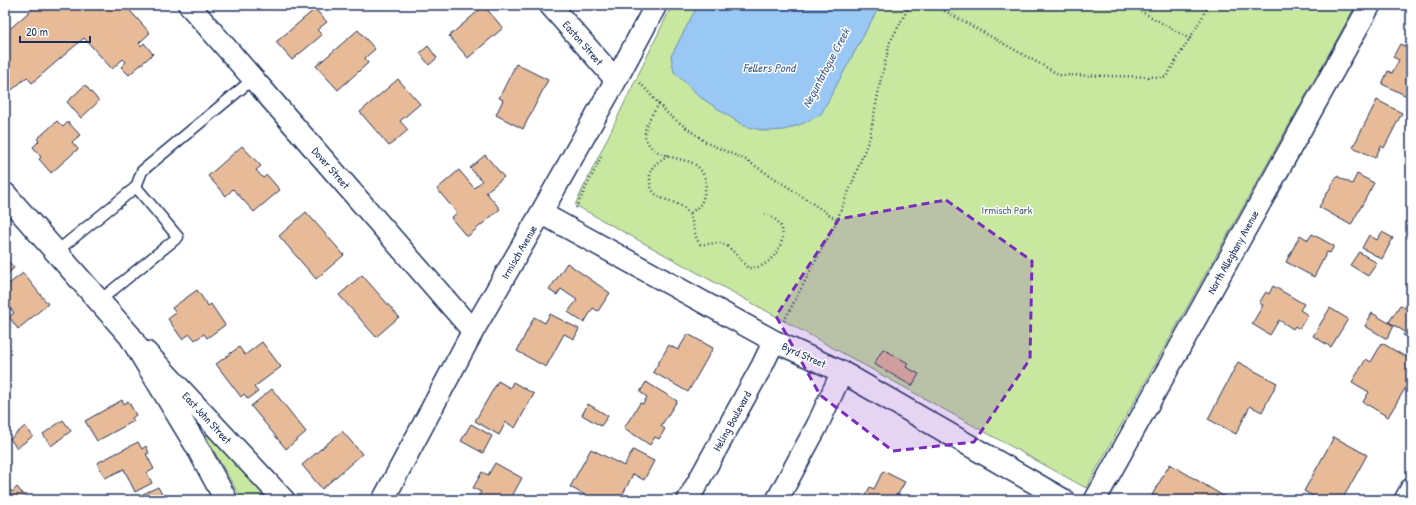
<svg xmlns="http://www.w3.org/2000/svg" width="1416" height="505" font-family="'Patrick Hand',sans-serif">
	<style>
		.green { fill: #c8e8a0; stroke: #728c7f }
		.water { fill: #99c8f4; stroke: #678bb8 }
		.building { fill: #e7bb97; stroke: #1b2f5e }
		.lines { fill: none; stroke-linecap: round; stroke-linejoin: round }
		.service-casing { stroke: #1b2f5e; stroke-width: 13 }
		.minor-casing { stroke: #1b2f5e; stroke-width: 24 }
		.tertiary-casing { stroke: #1b2f5e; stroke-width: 25 }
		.path { stroke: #1b2f5e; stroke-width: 2.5; stroke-dasharray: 1 3; stroke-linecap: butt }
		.service { stroke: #fff; stroke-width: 10 }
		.minor { stroke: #fff; stroke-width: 21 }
		.tertiary { stroke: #fff; stroke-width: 22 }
		.marked { fill: #7b2cbf; fill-opacity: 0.2; stroke: #7b2cbf; stroke-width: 3; stroke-dasharray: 8 5; stroke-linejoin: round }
		.labels { text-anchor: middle; stroke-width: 3; stroke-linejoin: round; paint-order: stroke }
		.street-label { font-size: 11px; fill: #1b2f5e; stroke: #fff }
		.park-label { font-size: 11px; fill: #465d6e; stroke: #fff }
		.water-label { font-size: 12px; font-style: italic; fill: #415d8b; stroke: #fff }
	</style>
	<rect width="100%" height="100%" fill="#fff"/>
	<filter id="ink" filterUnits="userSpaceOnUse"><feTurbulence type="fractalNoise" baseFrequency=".025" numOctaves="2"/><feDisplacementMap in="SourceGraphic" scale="8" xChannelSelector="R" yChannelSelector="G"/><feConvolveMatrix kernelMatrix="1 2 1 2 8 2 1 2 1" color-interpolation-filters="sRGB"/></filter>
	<g filter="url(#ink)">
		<path class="green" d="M672 5H1356L1086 488 575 205Z
			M208 431 273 500H242L208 441 206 434Z"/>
		<path class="water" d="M698 5H880L821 114 804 123 784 130 766 131 744 126 700 97 674 72 671 56Z"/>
		<path class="building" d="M37 5H125L150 33 139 43 141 46 144 43 153 54 129 75 121 67 126 62 123 59 112 69 84 38 32 83 27 77 5 96V33Z
			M484 6 503 28 468 58 449 36Z
			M315 9 327 22 317 30 322 35 292 60 276 42Z
			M358 30 375 49 365 58 368 63 338 90 316 66Z
			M1400 44 1411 49V98L1382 84 1388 71 1392 73 1399 60 1393 57Z
			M428 46 437 58 429 65 420 53Z
			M516 64 548 80 523 129 496 115 503 100 499 98Z
			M398 79 420 104 400 121 408 130 389 146 360 112Z
			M85 85 99 101 81 118 67 102Z
			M1377 100 1402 113 1384 148 1381 146 1375 158 1353 147Z
			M57 121 63 127 68 122 80 135 72 142 78 149 51 173 39 159 41 157 33 147 39 141 37 139Z
			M242 146 261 166 256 170 263 178 267 175 280 190 254 212 233 189 226 196 208 176Z
			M485 155 504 177 486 192 500 209 467 237 451 218 457 213 437 189 459 170 474 188 482 181 470 168Z
			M1357 174 1374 183 1351 225 1319 207 1337 176 1352 184Z
			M306 212 344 255 316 279 279 236Z
			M1382 232 1393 238 1382 259 1362 248 1369 235 1377 240Z
			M1312 234 1334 246 1330 253 1327 252 1314 277 1286 262 1300 235 1308 240Z
			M1359 252 1377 263 1368 276 1350 265Z
			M5 257 14 268 5 276Z
			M567 263 610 293 598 311 593 308 584 323 568 312 577 300 561 289 557 295 549 290Z
			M23 273 48 304 18 329 9 317 14 313 5 302V287Z
			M362 275 399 317 376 337 339 295Z
			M1273 286 1304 304 1300 310 1308 315 1299 329 1295 326 1293 329 1279 320 1270 335 1252 324 1263 305 1259 303 1266 292 1269 294Z
			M197 290 208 306 211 304 225 325 207 338 204 334 195 340 190 334 182 339 168 319 176 313 172 308Z
			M1400 305 1411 311V340L1403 335 1405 332 1389 322Z
			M1330 308 1348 319 1331 347 1313 336Z
			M1372 313 1394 326 1387 339 1365 326Z
			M550 314 579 329 574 339 564 334 546 367 517 351 534 317 545 323Z
			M688 334 713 348 688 392 653 372 669 345 678 350Z
			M262 342 281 367 254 387 258 392 248 399 244 394 241 397 216 364 239 347 245 355Z
			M1382 343 1411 360V376L1408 381 1409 382 1388 417 1363 402 1369 392 1352 382 1366 359 1371 362Z
			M883 349 908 363 906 367 919 374 912 386 874 364Z
			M1238 362 1277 383 1262 412 1250 406 1236 434 1208 419Z
			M498 381 510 388 513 382 534 394 515 428 506 422 499 435 475 421Z
			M646 382 677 401 661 426 665 429 659 439 655 437 650 445 624 428 640 403 643 404 647 397 640 392Z
			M272 389 306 432 286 449 251 406Z
			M122 400 124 404 128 401 136 415 132 418 134 421 97 441 85 421Z
			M588 404 608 416 601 426 582 415Z
			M63 420 71 431 51 446 43 434Z
			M471 424 492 436 483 453 461 441Z
			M25 426 33 436 17 448 10 439Z
			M342 431 362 454 322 489 302 465Z
			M1334 437 1367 455 1342 500H1319L1304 491Z
			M138 442 142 449 146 446 149 453 146 454 154 469 147 473 152 483 135 492 124 469 105 478 97 463Z
			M591 449 624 466 633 450 654 461 644 480 633 474 620 500H594L570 487Z
			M495 463 522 478 510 500H476L481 492 473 488 482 472 488 475Z
			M1170 464 1230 500H1161L1152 495Z
			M883 471 905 482 897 496 904 500H863L870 487 874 489Z
			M5 484 12 492 17 487 28 500H5Z
			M158 487 165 500H143L141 495Z"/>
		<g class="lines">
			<defs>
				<path id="service" d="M136 187 142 171 253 79
					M56 252 136 187 178 237 99 301"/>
				<path id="minor" d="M189 5 473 331
					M550 5 616 80
					M541 213 774 341 842 372 1064 500
					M146 352 284 500
					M383 500 473 331 541 213 616 80 656 5
					M688 500 762 366 774 341
					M777 500 817 426 842 372
					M1095 500 1370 5
					M1405 500 1411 489"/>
				<path id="tertiary" d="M5 194 130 336 196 445 226 500"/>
			</defs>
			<use href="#service" class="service-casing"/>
			<use href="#minor" class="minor-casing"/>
			<use href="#tertiary" class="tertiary-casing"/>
			<path class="path" d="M934 5 1060 75 1166 77 1196 28 1209 5
				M1130 5 1190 39
				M640 83 669 115 707 143 746 160 785 185 837 220
				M659 104C654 112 644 124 645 135 648 155 675 157 690 162 701 166 708 179 705 190 702 205 701 205 689 214
				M668 155C657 163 649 165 650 181 651 203 676 198 686 210 695 220 692 234 700 244 707 245 712 243 719 243 729 243 741 261 748 268 751 268 755 268 758 267 773 263 789 240 780 225 777 219 770 217 765 214
				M576 208 602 155
				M784 321 835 224 853 181 870 136 880 83 890 42 910 5"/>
			<use href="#service" class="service"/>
			<use href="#minor" class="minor"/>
			<use href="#tertiary" class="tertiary"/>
		</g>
	</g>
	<path class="marked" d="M946 200 1032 261 1030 359 974 442 893 451 820 395 776 316 839 219Z"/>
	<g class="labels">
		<g class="street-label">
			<text transform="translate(583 43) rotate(49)" y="4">Easton Street</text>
			<text transform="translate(331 168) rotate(49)" y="4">Dover Street</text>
			<text transform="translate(519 252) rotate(-60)" y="4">Irmisch Avenue</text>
			<text transform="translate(1233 252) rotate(-61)" y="4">North Alleghany Avenue</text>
			<text transform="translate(804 355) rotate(24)" y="4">Byrd Street</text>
			<text transform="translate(207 418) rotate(47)" y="4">East John Street</text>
			<text transform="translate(732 421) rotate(-61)" y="4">Heling Boulevard</text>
		</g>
		<g class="park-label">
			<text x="1007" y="214">Irmisch Park</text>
		</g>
		<g class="water-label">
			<text x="769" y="72">Fellers Pond</text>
			<text transform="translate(826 68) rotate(-62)" y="4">Neguntatogue Creek</text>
		</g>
	</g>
	<rect width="1416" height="505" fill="none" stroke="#fff" stroke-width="20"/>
	<rect x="10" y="10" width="1396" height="485" fill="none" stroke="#1b2f5e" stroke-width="1.5" filter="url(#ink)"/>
	<path d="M20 36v6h70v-6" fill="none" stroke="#1b2f5e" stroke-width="2"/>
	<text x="26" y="36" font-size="12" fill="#1b2f5e" stroke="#ffffff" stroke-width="3" paint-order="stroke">20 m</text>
</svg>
